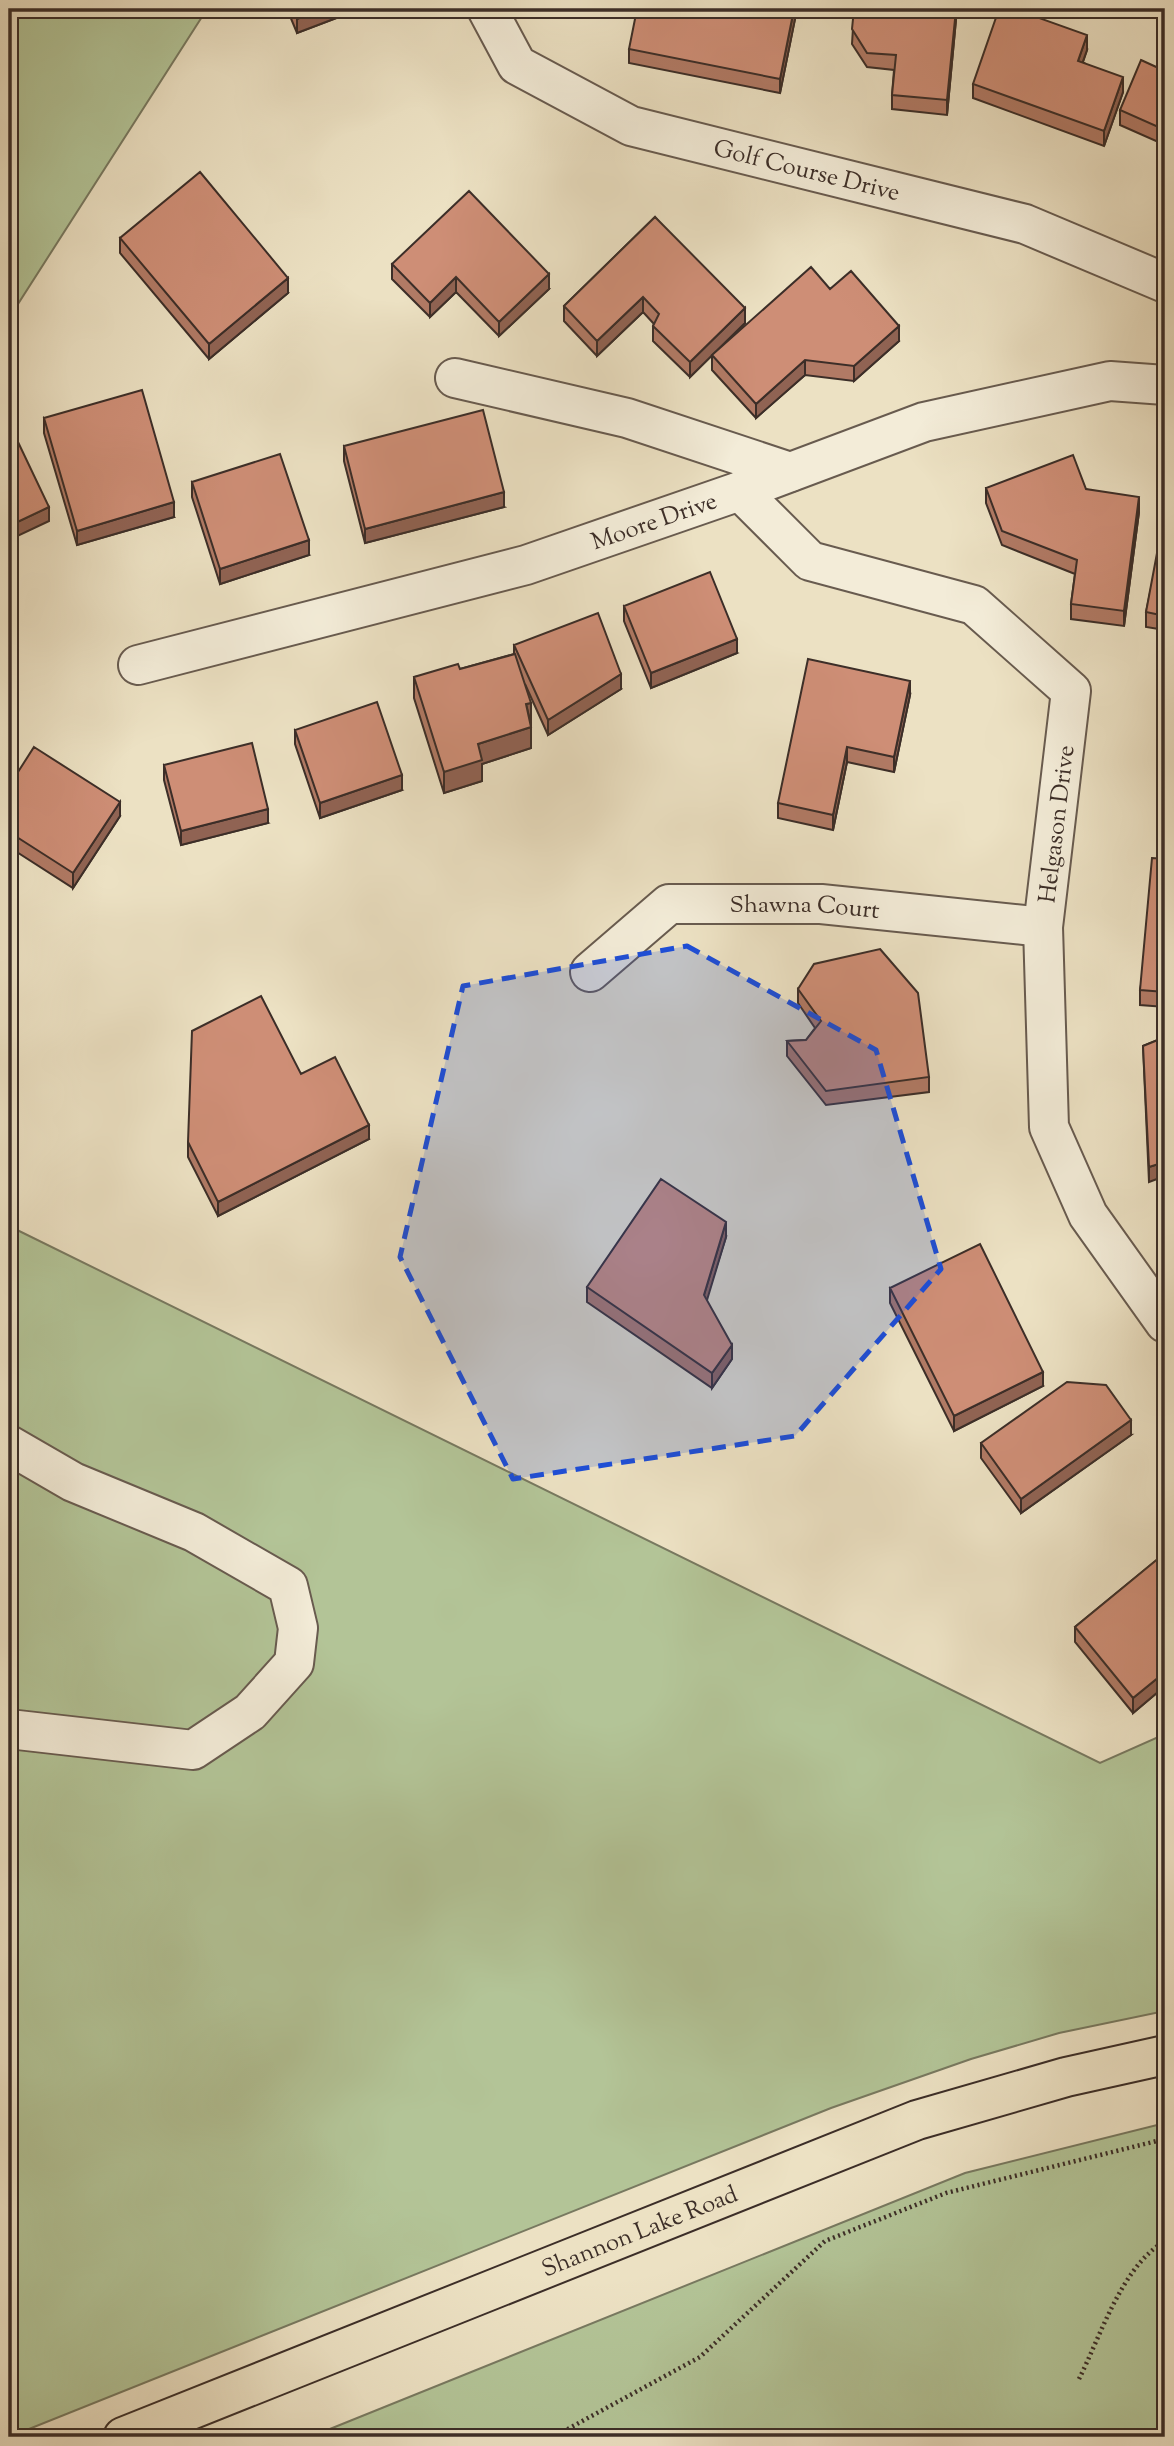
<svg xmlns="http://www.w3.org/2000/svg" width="1174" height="2446" font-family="'Sorts Mill Goudy',serif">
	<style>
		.green { fill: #b3c497; stroke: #787960; stroke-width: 2 }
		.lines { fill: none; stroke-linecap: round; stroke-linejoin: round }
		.minor-casing { stroke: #685b4f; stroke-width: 42 }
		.major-casing { stroke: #3c2e28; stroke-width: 42 }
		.path { stroke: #3c2e28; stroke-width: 4.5; stroke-dasharray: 2 3.5; stroke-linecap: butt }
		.minor { stroke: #f3ecd8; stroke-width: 38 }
		.major { stroke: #ece1c3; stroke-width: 38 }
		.wall { fill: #b17a65; stroke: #3c2e28; stroke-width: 2 }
		.shaded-wall { fill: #906353; stroke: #3c2e28; stroke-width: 2 }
		.building { fill: #ce8e76; stroke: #3c2e28; stroke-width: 2 }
		.marked { fill: #1d4ed8; fill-opacity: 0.2; stroke: #1d4ed8; stroke-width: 5; stroke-dasharray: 14 9; stroke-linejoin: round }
		.labels { text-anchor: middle; stroke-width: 5; stroke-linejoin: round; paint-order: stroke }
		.street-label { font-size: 24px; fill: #3c2e28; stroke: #f3ecd8 }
	</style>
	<rect width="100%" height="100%" fill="#ece1c3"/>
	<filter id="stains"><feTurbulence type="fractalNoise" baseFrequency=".00286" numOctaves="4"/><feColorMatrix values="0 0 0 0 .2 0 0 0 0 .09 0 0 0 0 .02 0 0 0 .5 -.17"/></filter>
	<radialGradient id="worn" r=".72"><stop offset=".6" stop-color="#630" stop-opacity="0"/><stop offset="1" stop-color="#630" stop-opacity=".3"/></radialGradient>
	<path class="green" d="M9 9H207L9 318Z
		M9 1226 1100 1763 1165 1734V2011L1059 2033 971 2059 831 2108 9 2437Z
		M1165 2123V2437H310L965 2173Z"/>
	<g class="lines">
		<defs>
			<g id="minor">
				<path id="s1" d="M487 9 517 65 631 126 1025 224 1165 283"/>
				<path d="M455 378 627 418 790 472"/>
				<path d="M740 491 810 561 974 605 1071 691 1043 927 1049 1127 1088 1215 1165 1323"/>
				<path id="s2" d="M138 665 526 565 740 491 924 422 1110 381 1165 385"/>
				<path id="s3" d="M590 972 669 904H821L1043 927"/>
				<path d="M9 1445 73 1482 194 1532 288 1586 298 1628 294 1663 250 1712 193 1750 9 1729"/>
			</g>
			<g id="major">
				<path id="s4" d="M123 2437 917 2120 1066 2077 1165 2055"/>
			</g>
		</defs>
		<use href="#minor" class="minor-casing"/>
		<use href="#major" class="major-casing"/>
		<path class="path" d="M1079 2379C1101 2335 1122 2266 1165 2241
			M553 2437 700 2357 825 2241 946 2193 1165 2139"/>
		<use href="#minor" class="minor"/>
		<use href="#major" class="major"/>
	</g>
	<path class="wall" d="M287 9H360L297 33Z
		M797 9 780 93 629 63V49Z
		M828 9H957L947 115 892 109V95L894 70 867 67 852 44 854 12Z
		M1087 50 1083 62 1123 92 1104 146 973 98V84Z
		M1165 71V145L1120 125V110Z
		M655 217 745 323 717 350 830 289 899 341 854 381 805 375 756 418 712 370V355L690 377 653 341V326L654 324 643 312 597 356 564 321V306Z
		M120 238 288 293 209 359 120 253Z
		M392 264 549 289 499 336 456 292 430 317 392 279Z
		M44 418 174 517 77 545 44 433Z
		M344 446 504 507 365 543 344 461Z
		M192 482 309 555 220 584 192 497Z
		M986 488 1086 489 1139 512 1124 626 1071 619V604L1075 574 1002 545 986 503Z
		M1165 521V630L1146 627V612Z
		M624 606 737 653 651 688 624 621Z
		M514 645 621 689 548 735 525 684 531 723V748L482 764V781L444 793 414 698V677L460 669 514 654Z
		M910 695 894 772 847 762 833 830 778 818V803Z
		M1160 729H1165V789L1160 744Z
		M295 730 402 790 320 818 295 744Z
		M164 765 268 823 181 845 164 780Z
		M9 786 120 816 73 888 9 847Z
		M1165 859V1007L1140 1005V990Z
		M798 989 929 1077V1092L826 1105 787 1056V1041L806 1040 815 1028 798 1003Z
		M1165 1037 1149 1182 1143 1046Z
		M301 1074 369 1139 218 1216 188 1157V1142Z
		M726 1237 706 1300 732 1359 712 1388 587 1302V1287Z
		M890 1288 1043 1386 954 1431 890 1303Z
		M1131 1435 1021 1513 981 1458V1443Z
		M1165 1553V1686L1133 1713 1075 1642V1627Z"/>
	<path class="shaded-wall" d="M322 9H360L297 33V19Z
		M794 9H797L780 93V79Z
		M956 9H957L947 115V100Z
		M1087 35V50L1078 75V61Z
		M1123 77V92L1104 146V131Z
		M549 274V289L499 336V322Z
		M456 277V292L430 317V303Z
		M288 278V293L209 359V344Z
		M643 297V312L597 356V341Z
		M745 308V323L690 377V362Z
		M899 326V341L854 381V366Z
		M805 360V375L756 418V404Z
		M504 492V507L365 543V529Z
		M1139 497V512L1124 626V611Z
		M174 502V517L77 545V531Z
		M49 507V521L9 540V526Z
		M309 540V555L220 584V569Z
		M737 639V653L651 688V673Z
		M621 674V689L548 735V720Z
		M910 681V695L894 772V757Z
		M531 703V724L526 704Z
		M531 727V748L482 764V781L444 793V772L478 744Z
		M847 747V762L833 830V815Z
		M402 775V790L320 818V803Z
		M120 802V816L73 888V873Z
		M268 809V823L181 845V831Z
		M369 1125V1139L218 1216V1202Z
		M1165 1162V1176L1149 1182V1167Z
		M726 1222V1237L704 1310V1295Z
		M732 1345V1359L712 1388V1373Z
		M1043 1372V1386L954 1431V1416Z
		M1131 1420V1435L1021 1513V1499Z
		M1165 1672V1686L1133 1713V1698Z"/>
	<path class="building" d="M293 9H322L297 19Z
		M637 9H794L780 79 629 49Z
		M854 9H956L947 100 892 95 896 55 867 53 852 29Z
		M999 9H1014L1087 35 1078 61 1123 77 1104 131 973 84Z
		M1141 60 1165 71V130L1120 110Z
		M200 172 288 278 209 344 120 238Z
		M469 191 549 274 499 322 456 277 430 303 392 264Z
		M655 217 745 308 690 362 653 326 659 314 643 297 597 341 564 306Z
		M811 267 830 289 851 271 899 326 854 366 805 360 756 404 712 355Z
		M142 390 174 502 77 531 44 418Z
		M483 410 504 492 365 529 344 446Z
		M18 442 49 507 9 526V446Z
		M280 454 309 540 220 569 192 482Z
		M1073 455 1086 489 1139 497 1124 611 1071 604 1077 560 1002 531 986 488Z
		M1163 521H1165V616L1146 612Z
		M710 572 737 639 651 673 624 606Z
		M598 613 621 674 548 720 514 645Z
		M515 654 531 703 526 704 531 727 478 744 482 760 444 772 414 677 458 664 460 669Z
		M808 659 910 681 894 757 847 747 833 815 778 803Z
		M377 702 402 775 320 803 295 730Z
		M1160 729H1165V774Z
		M252 743 268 809 181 831 164 765Z
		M34 747 120 802 73 873 9 832V786Z
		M1152 858 1165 859V992L1140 990Z
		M880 949 918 993 929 1077 826 1091 787 1041 806 1040 821 1021 798 989 814 964Z
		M261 996 301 1074 335 1057 369 1125 218 1202 188 1142 192 1031Z
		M1165 1037V1162L1149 1167 1143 1046Z
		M661 1179 726 1222 704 1295 732 1345 712 1373 587 1287Z
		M980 1244 1043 1372 954 1416 890 1288Z
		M1067 1382 1106 1385 1131 1420 1021 1499 981 1443Z
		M1165 1553V1672L1133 1698 1075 1627Z"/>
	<path class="marked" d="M687 946 876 1050 941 1269 795 1436 513 1479 400 1257 463 986Z"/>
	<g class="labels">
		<g class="street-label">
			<text dy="8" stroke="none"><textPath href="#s1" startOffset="374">Golf Course Drive</textPath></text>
			<text dy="8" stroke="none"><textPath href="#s2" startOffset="536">Moore Drive</textPath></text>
			<text transform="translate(1056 824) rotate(-83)" y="8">Helgason Drive</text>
			<text dy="8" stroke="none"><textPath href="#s3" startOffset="240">Shawna Court</textPath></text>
			<text dy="8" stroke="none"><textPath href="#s4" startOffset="556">Shannon Lake Road</textPath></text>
		</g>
	</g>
	<rect width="1174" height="2446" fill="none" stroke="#ece1c3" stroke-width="35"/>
	<rect x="10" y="10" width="1153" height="2425" fill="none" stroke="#3c2e28" stroke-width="3.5"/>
	<rect x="18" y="18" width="1139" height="2411" fill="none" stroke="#3c2e28" stroke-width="2"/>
	<rect width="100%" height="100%" filter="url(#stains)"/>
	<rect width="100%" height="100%" fill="url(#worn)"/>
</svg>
